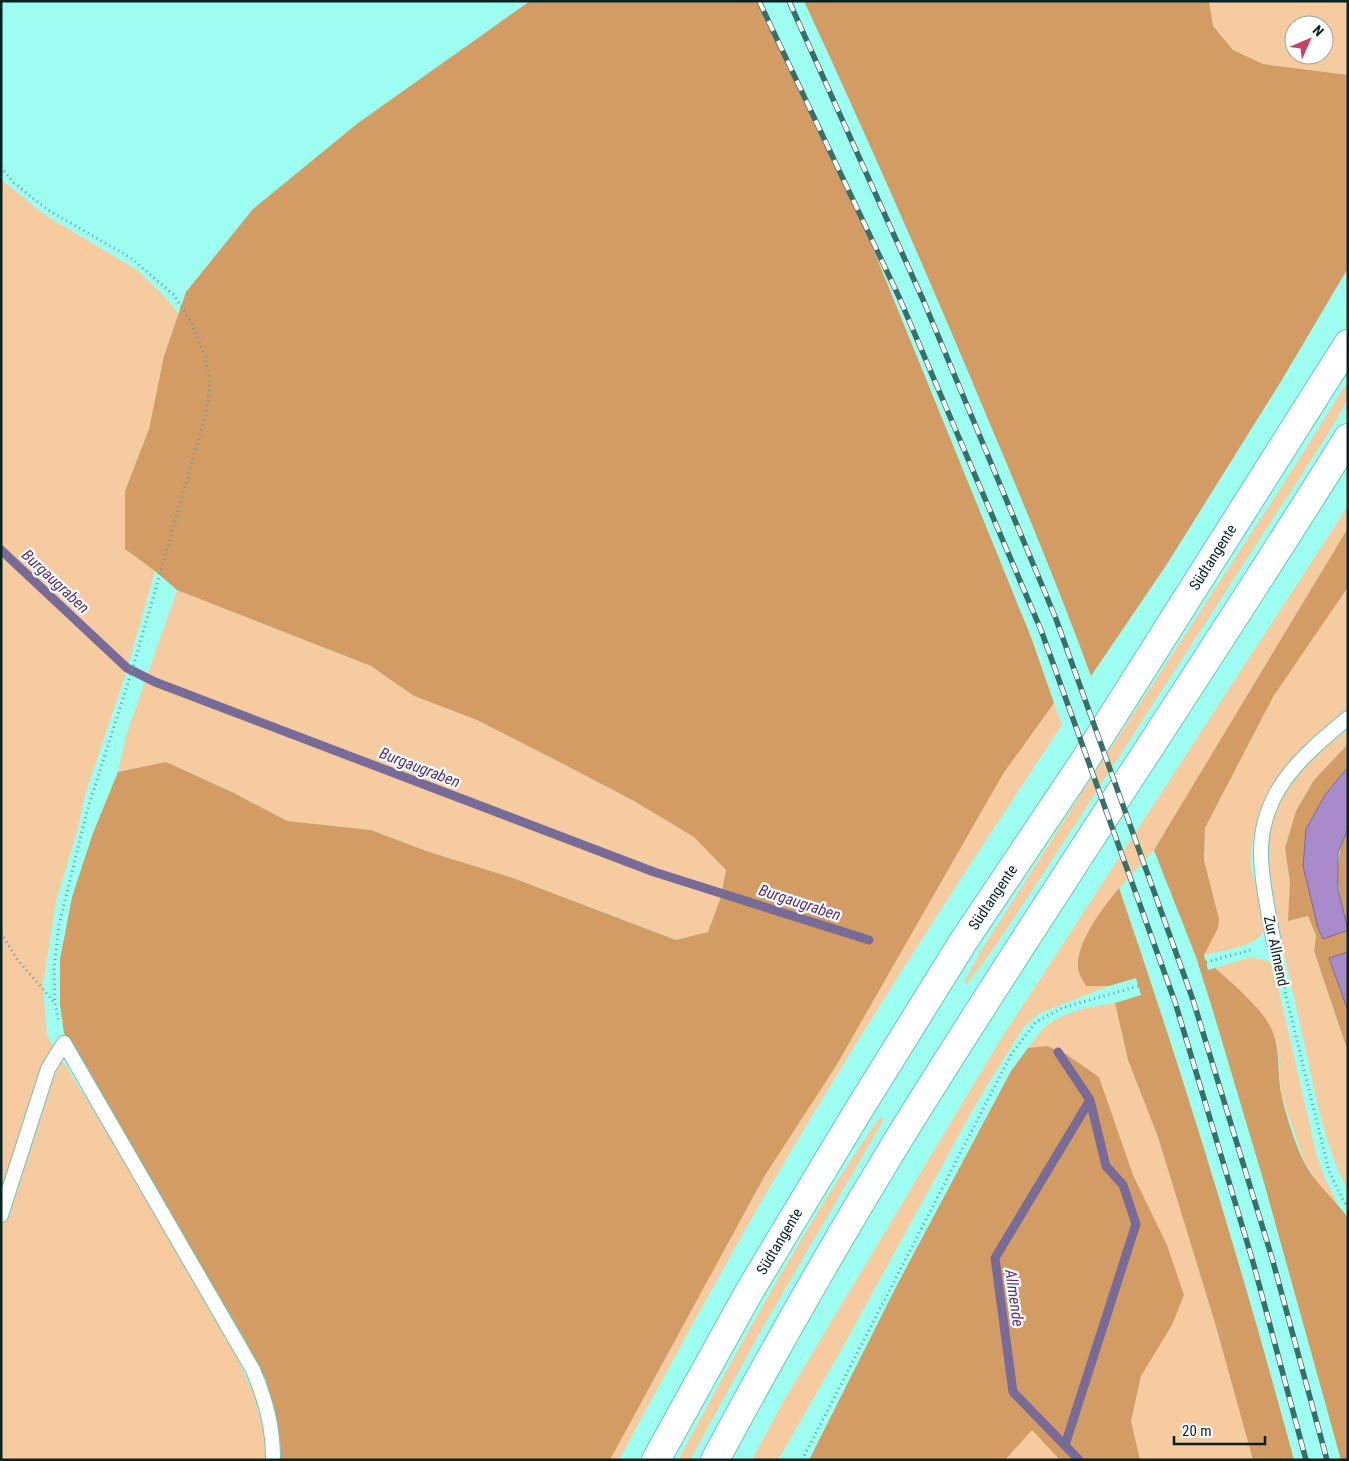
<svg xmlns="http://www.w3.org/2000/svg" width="1349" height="1461" font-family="'Roboto Condensed',sans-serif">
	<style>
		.green { fill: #f7cba0; fill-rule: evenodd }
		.forest { fill: #d39c64 }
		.water { fill: #a98aca; stroke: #786b97 }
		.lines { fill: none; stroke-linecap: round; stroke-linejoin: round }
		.stream { stroke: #786b97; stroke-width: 9 }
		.service-casing { stroke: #67c6bb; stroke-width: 16 }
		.trunk-casing { stroke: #67c6bb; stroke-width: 30 }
		.path { stroke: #5da199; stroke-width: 3; stroke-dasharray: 1 4; stroke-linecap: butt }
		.service { stroke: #fff; stroke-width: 14 }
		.trunk { stroke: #fff; stroke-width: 28 }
		.rail-casing { stroke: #3a6f69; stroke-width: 5.5 }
		.rail { stroke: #fff; stroke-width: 4; stroke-dasharray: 11; stroke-linecap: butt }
		.labels { text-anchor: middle; stroke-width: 4.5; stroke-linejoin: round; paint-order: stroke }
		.street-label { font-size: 15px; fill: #052421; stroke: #fff }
		.water-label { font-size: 16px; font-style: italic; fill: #5a317e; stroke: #fff }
	</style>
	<rect width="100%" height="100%" fill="#9efdf1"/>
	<path class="green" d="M1209 1H1348V75L1263 64 1233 50 1213 26ZM1294 25H1324V55H1294Z
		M1 179 42 213 137 270 163 295 179 314 164 356 149 429 125 491V549L155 571 125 676 85 795 78 828 56 901 43 985 47 1036 142 1188 231 1346 254 1394 265 1438 267 1460H1Z
		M1348 381V400L1329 432 1045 871 992 951 966 985 964 982 982 949 1081 794 1282 486Z
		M1348 506V528L1174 819 1154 850 1116 892 1091 927 1083 944 1086 986H1109L1038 1014 1023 1028 977 1102 845 1343 778 1460H752L783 1402 999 1042Z
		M1348 587V710C1304 741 1266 777 1255 831 1252 841 1250 854 1251 865 1253 882 1268 917 1263 932 1258 946 1217 952 1204 955L1217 928 1216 906 1204 860 1205 828 1273 697Z
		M177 590 371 666 414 696 477 720 573 769 634 801 695 837 726 870 721 897 708 932 677 940 513 878 429 852 371 830 287 821 232 792 166 762 118 772 126 736Z
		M1054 703 1062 725C969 865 877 1006 791 1151 731 1252 675 1356 619 1460H610L764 1177 836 1066 1003 774Z
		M1348 729V744L1314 780 1296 811 1285 848 1290 883 1289 921 1308 916 1316 936 1314 951 1348 1052V1191C1329 1156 1320 1115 1311 1076 1304 1043 1297 1010 1289 976 1281 937 1261 873 1267 835 1275 790 1314 755 1348 729Z
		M1251 957 1270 962 1274 969 1317 1157 1326 1181 1338 1204 1321 1189 1304 1161 1281 1093 1278 1047 1270 1026 1260 1012 1215 968Z
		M1115 1003 1128 1060 1158 1137 1215 1323 1253 1460H1140L1131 1421 1141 1376 1152 1357 1167 1245 1133 1175 1099 1077 1086 1069 1028 1048C1033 1042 1037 1035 1043 1029 1062 1011 1090 1007 1115 1003Z
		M882 1117H884L882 1123 763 1327 690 1460H678C740 1345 803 1229 877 1121Z
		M1032 1429 1060 1460H1005Z"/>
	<path class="forest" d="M530 1H759L863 224 1031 637 1054 703 1003 774 836 1066 764 1177 610 1460H281L280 1439 266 1380 244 1338 190 1248 79 1067 64 1033 60 1005V959L72 897 93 833 118 772 166 762 232 792 287 821 371 830 429 852 513 878 676 940 708 932 721 897 726 870 694 837 634 801 573 769 477 720 414 696 371 666 177 590 155 571 125 549V491L149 429 164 356 186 292 253 209 358 123Z
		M804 1H1209L1213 26 1233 50 1263 64 1348 75V268L1280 383 1167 564 1091 676C1060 591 1025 507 990 424 931 282 869 141 804 1Z
		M1348 528V587L1273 697 1205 828 1204 860 1219 919 1218 928 1204 955 1208 970 1215 968C1230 981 1262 1009 1270 1026 1281 1047 1277 1070 1281 1093 1285 1112 1295 1144 1304 1162 1315 1184 1334 1198 1348 1218V1460H1341L1263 1179 1213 1011 1196 957 1154 850Z
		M1348 744V767L1325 795 1306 829 1347 930C1339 895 1331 862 1348 828V952L1329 958 1348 1011V1052L1314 951 1316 936 1308 916 1288 921 1290 883 1285 848 1296 811 1314 780Z
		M1119 888C1184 1077 1242 1267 1294 1460H1253L1215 1323 1158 1137 1128 1060 1115 1003 1141 995 1136 978 1109 986H1086C1084 982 1081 979 1080 975 1069 951 1104 906 1119 888Z
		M1047 1046 1066 1054 1099 1077 1133 1175 1167 1245 1184 1295 1172 1325 1141 1376 1131 1421 1140 1460H1060L1032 1430 1005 1460H809L897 1285 1011 1071 1028 1048Z"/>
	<path class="water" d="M1348 767V828L1338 853V889L1348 930 1323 939 1318 928 1303 866 1306 829 1325 795Z
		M1348 952V1011L1329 958Z"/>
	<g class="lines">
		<path class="stream" d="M1 550 127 668 155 682 654 872 869 940
			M1058 1052 1090 1100 995 1258 1013 1392 1079 1460
			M1065 1445 1136 1224 1123 1185 1106 1166 1090 1100"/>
		<defs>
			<path id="service" d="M1274 943C1269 915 1262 886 1261 857 1259 792 1302 756 1348 718
				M1 1215 48 1069 64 1043 253 1370C266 1401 273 1426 273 1460"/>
			<g id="trunk">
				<path id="s1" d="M656 1460 749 1292 855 1116 963 942 1081 766 1348 344"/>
				<path d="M715 1460C773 1352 834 1245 898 1140 1044 904 1201 674 1348 438"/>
			</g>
		</defs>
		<use href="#service" class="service-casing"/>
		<use href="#trunk" class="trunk-casing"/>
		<path class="path" d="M1 167 14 183 48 210 131 258 174 295 191 322 205 356 210 382 207 410 134 664 87 811 59 925 54 968 55 1003 59 1023
			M1 933 17 959 54 1002
			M1206 962 1254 949
			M1278 963 1329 1171 1342 1198 1348 1207
			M802 1460 1012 1053 1036 1022 1062 1008 1138 986"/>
		<use href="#service" class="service"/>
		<use href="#trunk" class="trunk"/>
		<defs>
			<path id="rail" d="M759 1 899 297 1041 630 1175 1002 1253 1262 1306 1460
				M789 1 924 302 1056 619 1193 1000 1272 1258 1327 1460"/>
		</defs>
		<use href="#rail" class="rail-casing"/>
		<use href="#rail" class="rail"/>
	</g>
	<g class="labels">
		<g class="street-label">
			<text dy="5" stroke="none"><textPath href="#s1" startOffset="1061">Südtangente</textPath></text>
			<text dy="5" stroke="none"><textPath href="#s1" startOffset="656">Südtangente</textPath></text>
			<text transform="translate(1276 951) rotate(78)" y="5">Zur Allmend</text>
			<text dy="5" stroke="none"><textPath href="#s1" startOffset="251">Südtangente</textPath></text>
		</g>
		<g class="water-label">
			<text transform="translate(56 581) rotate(43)" y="6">Burgaugraben</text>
			<text transform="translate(420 767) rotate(21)" y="6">Burgaugraben</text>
			<text transform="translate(800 902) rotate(18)" y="6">Burgaugraben</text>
			<text transform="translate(1015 1298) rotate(82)" y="6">Allmende</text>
		</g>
	</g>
	<rect width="1349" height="1461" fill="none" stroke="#052421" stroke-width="5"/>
	<g transform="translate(1309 40) rotate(45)"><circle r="24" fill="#ffffff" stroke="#9ba7a6"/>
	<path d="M0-4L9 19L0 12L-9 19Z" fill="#cd3f6b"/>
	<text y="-8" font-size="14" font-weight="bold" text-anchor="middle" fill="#052421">N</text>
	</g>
	<path d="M1174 1436v8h91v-8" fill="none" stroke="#052421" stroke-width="2.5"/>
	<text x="1182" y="1436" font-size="15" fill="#052421" stroke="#ffffff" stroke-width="4" paint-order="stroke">20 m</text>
</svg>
